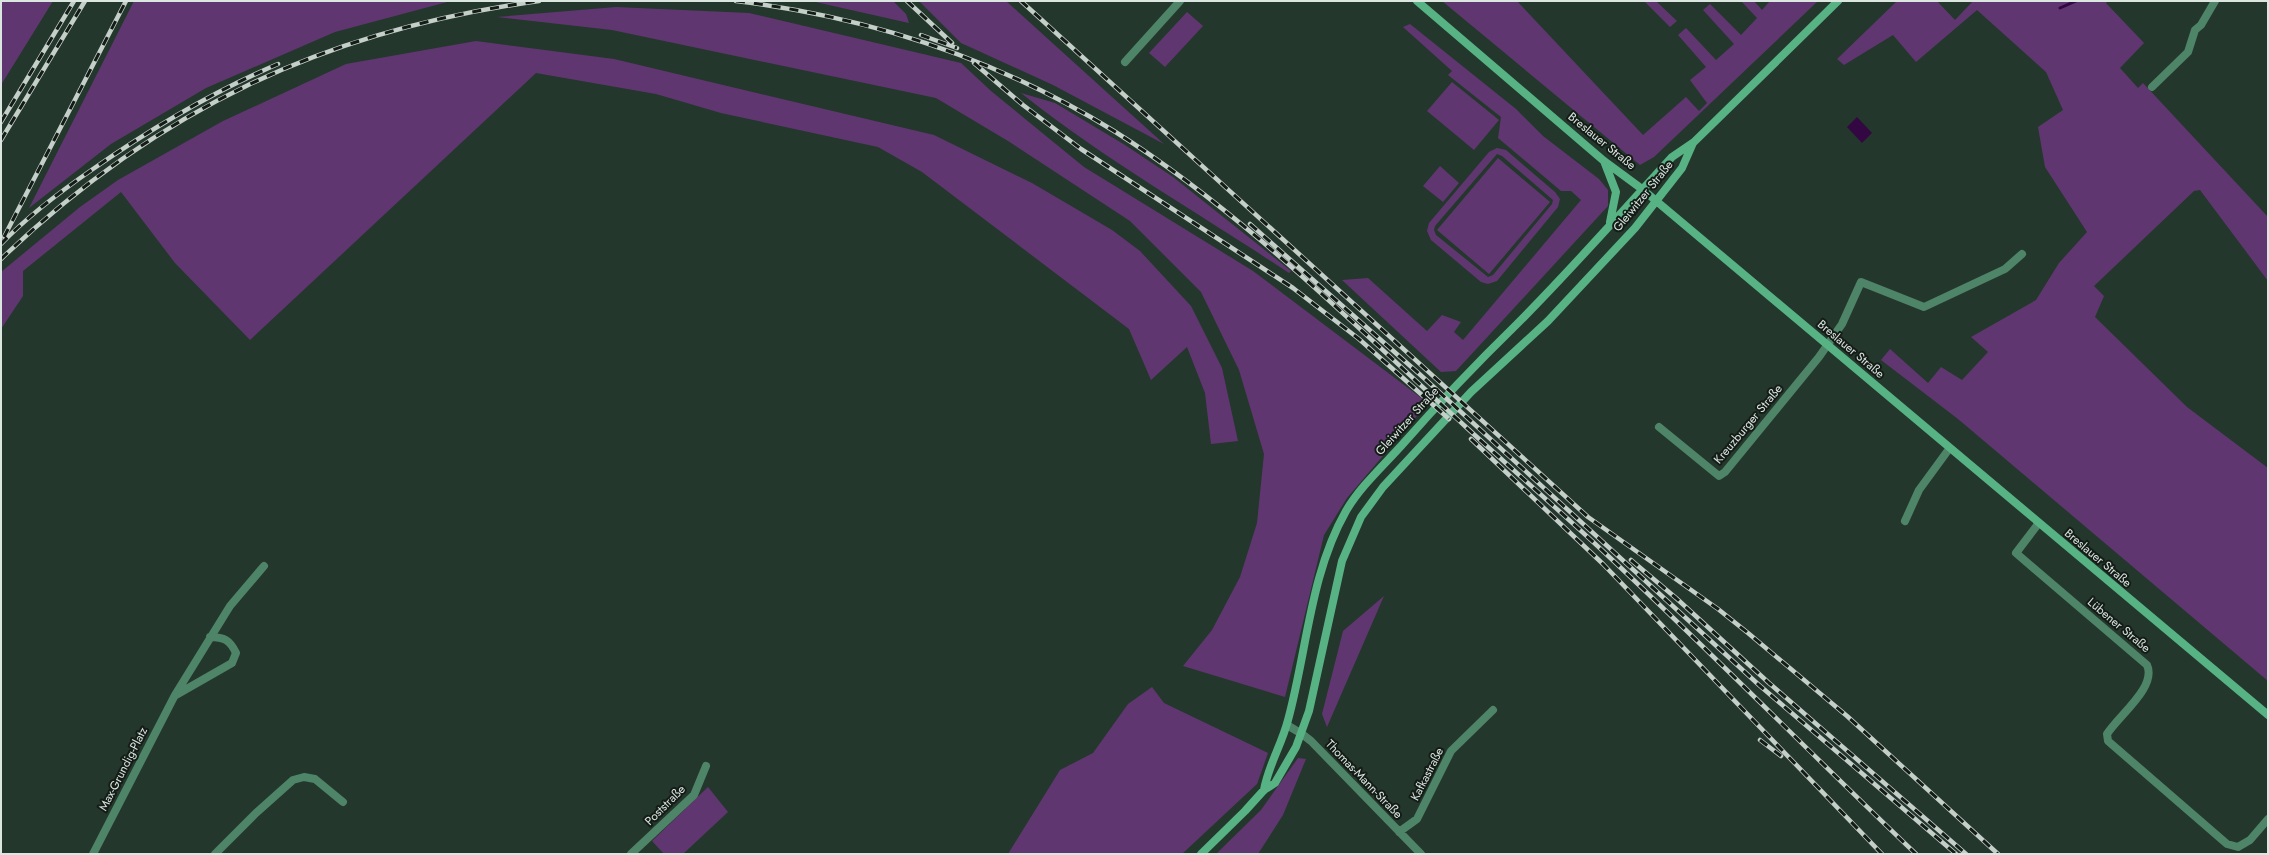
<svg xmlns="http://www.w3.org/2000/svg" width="2269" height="855" font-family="Jost,sans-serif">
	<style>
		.green { fill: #603670; fill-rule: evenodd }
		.water { fill: #330741 }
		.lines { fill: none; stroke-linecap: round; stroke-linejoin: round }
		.stream { stroke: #330741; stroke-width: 3 }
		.street { stroke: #4e8467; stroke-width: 8 }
		.secondary { stroke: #57b384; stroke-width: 8 }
		.rail-casing { stroke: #c3cfc8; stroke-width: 4.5 }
		.rail { stroke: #141c17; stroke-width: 3; stroke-dasharray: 9; stroke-linecap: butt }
		.labels { text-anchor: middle; stroke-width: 4; stroke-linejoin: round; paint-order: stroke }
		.street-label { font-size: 12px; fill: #dbe6e0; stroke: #141c17 }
	</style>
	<rect width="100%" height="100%" fill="#24372c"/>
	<path class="green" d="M1 1H53L1 85Z
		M134 1H451L335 32 206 88 111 144 29 208Z
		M811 1H893L906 14 909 23Z
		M919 1H1006L1164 144 1053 85 961 43Z
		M1442 1H1517L1643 135 1686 97 1699 111 1707 103 1690 80 1706 67 1678 35 1686 28 1716 60 1734 44 1703 10 1710 4 1741 35 1757 18 1741 1H1754L1762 10 1770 1H1818L1654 157 1640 165Z
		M1644 1H1656L1677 21 1670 27Z
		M1897 1H1937L1955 20 1973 1H2108L2106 3 2144 43 2120 68 2138 88 2143 83 2268 217V281L2200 190 2194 191 2094 286 2104 296 2095 317 2187 407 2268 468V681L1958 419 1881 360 1890 349 1928 383 1941 367 1962 380 1988 352 1971 337 2036 300 2059 263 2087 232 2045 167 2038 127 2063 110 2046 72 1977 10 1916 62 1893 35 1844 65 1837 59Z
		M616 7 749 13 961 63 991 91 1084 167 1253 271 1428 403 1347 498 1324 535 1285 697 1183 666 1212 630 1240 577 1257 523 1264 454 1239 370 1201 292 1130 221 1008 141 936 98 612 30 497 17Z
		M1187 12 1203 26 1165 67 1149 53Z
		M1410 24 1516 109 1543 136 1599 179 1608 190V206L1456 371 1441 372 1342 280 1368 278 1427 331 1442 315 1461 322 1454 332 1463 340 1581 200 1571 191H1561L1498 138 1501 117 1448 75 1452 71 1403 27Z
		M476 41 614 59 934 135 1032 183 1112 230 1140 251 1191 306 1222 368 1238 441 1211 444 1205 393 1187 347 1151 380 1129 329 922 172 878 147 721 113 656 94 536 73 250 340 175 263 121 192 23 271V296L1 329V272L80 207 118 180 223 121 346 64Z
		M1452 82 1499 120 1474 150 1427 111Z
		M1021 93 1055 103 1125 145 1173 177 1291 271 1289 273C1199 213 1105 160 1021 93Z
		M1497 148 1506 150 1555 192 1560 199 1558 207 1497 281 1488 284 1481 282 1431 240 1427 231 1429 223 1489 152ZM1497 154 1502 156 1553 200 1552 204 1493 275 1488 277 1436 235 1434 230 1435 226Z
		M1498 158 1550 202 1489 274 1437 230Z
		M1440 166 1459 183 1443 202 1423 186Z
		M1384 596 1327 727 1322 714 1343 631Z
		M1152 687 1164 703 1268 753 1257 784 1182 854H1008L1060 770 1093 753 1128 704Z
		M1298 758 1306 759 1283 815 1258 854H1216L1261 810Z
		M708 787 728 812 683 854H664L652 841Z"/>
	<path class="water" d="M1857 117 1872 133 1862 143 1847 127Z"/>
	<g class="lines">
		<path class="stream" d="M2060 8 2076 1"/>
		<path class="street" d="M1125 62 1180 1
			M2152 87 2188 52 2195 30 2201 25 2215 1
			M1659 427 1719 476 1725 472 1819 357 1842 324 1861 282 1924 307 2005 269 2022 254
			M1905 521 1919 490 1949 449
			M2038 524 2016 553 2147 665C2157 687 2119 715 2107 734L2108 741 2227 844 2238 847 2250 840 2268 819
			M176 695 232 663 236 653C230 640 224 637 210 637
			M1287 725 1302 734 1311 741 1421 854
			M1399 832 1417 819 1451 751 1493 710
			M93 854 175 695 230 606 264 566
			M215 854 256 813 293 780 304 777 315 779 343 802
			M631 854 694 795 706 766"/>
		<path class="secondary" d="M1417 1 1604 161 1642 189 2268 715
			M1604 161 1616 192 1610 222
			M1264 790C1268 766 1282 744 1288 720 1307 651 1310 574 1346 511 1360 487 1382 467 1401 446 1438 404 1476 364 1516 325 1570 271 1621 213 1672 157L1694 142 1838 1
			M1201 854 1245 811 1264 790 1275 783 1296 747 1309 711 1342 561 1361 517 1383 487 1471 392 1548 321 1635 228 1682 168 1693 143"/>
		<defs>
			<path id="rail" d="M736 1C870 17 999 60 1114 131 1244 213 1354 325 1467 428 1513 470 1560 511 1605 553 1711 652 1812 755 1916 854
				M907 1 952 43
				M1021 1 1588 517 1718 609 1748 633 1847 716 1998 854
				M921 35 957 48
				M974 63 1023 105 1081 149 1293 288 1359 339 1449 419
				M1 122 74 1
				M1 140 85 1
				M1250 224 1425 379 1759 685 1956 854
				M4 237 126 1
				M1 244C28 216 61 191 93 169 152 128 212 92 278 64
				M1 259C157 110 325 30 539 1
				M1471 439 1603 564 1882 854
				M1631 560 1676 598 1769 683 1966 854
				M1760 740 1781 756"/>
		</defs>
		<use href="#rail" class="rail-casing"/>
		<use href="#rail" class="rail"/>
	</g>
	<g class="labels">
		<g class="street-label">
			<text transform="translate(1602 141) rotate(39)" y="4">Breslauer Straße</text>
			<text transform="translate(1643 196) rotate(-51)" y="4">Gleiwitzer Straße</text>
			<text transform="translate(1851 349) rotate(40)" y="4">Breslauer Straße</text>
			<text transform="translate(1407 421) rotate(-48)" y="4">Gleiwitzer Straße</text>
			<text transform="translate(1748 424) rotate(-50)" y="4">Kreuzburger Straße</text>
			<text transform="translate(2098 558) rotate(40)" y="4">Breslauer Straße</text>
			<text transform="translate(2119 625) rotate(40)" y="4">Lübener Straße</text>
			<text transform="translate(123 769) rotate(-63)" y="4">Max-Grundig-Platz</text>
			<text transform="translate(1427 774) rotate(-63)" y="4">Kafkastraße</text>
			<text transform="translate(1364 779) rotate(46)" y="4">Thomas-Mann-Straße</text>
			<text transform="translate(665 805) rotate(-45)" y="4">Poststraße</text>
		</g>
	</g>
	<rect width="2269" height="855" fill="none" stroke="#dbe6e0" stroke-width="4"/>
</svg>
